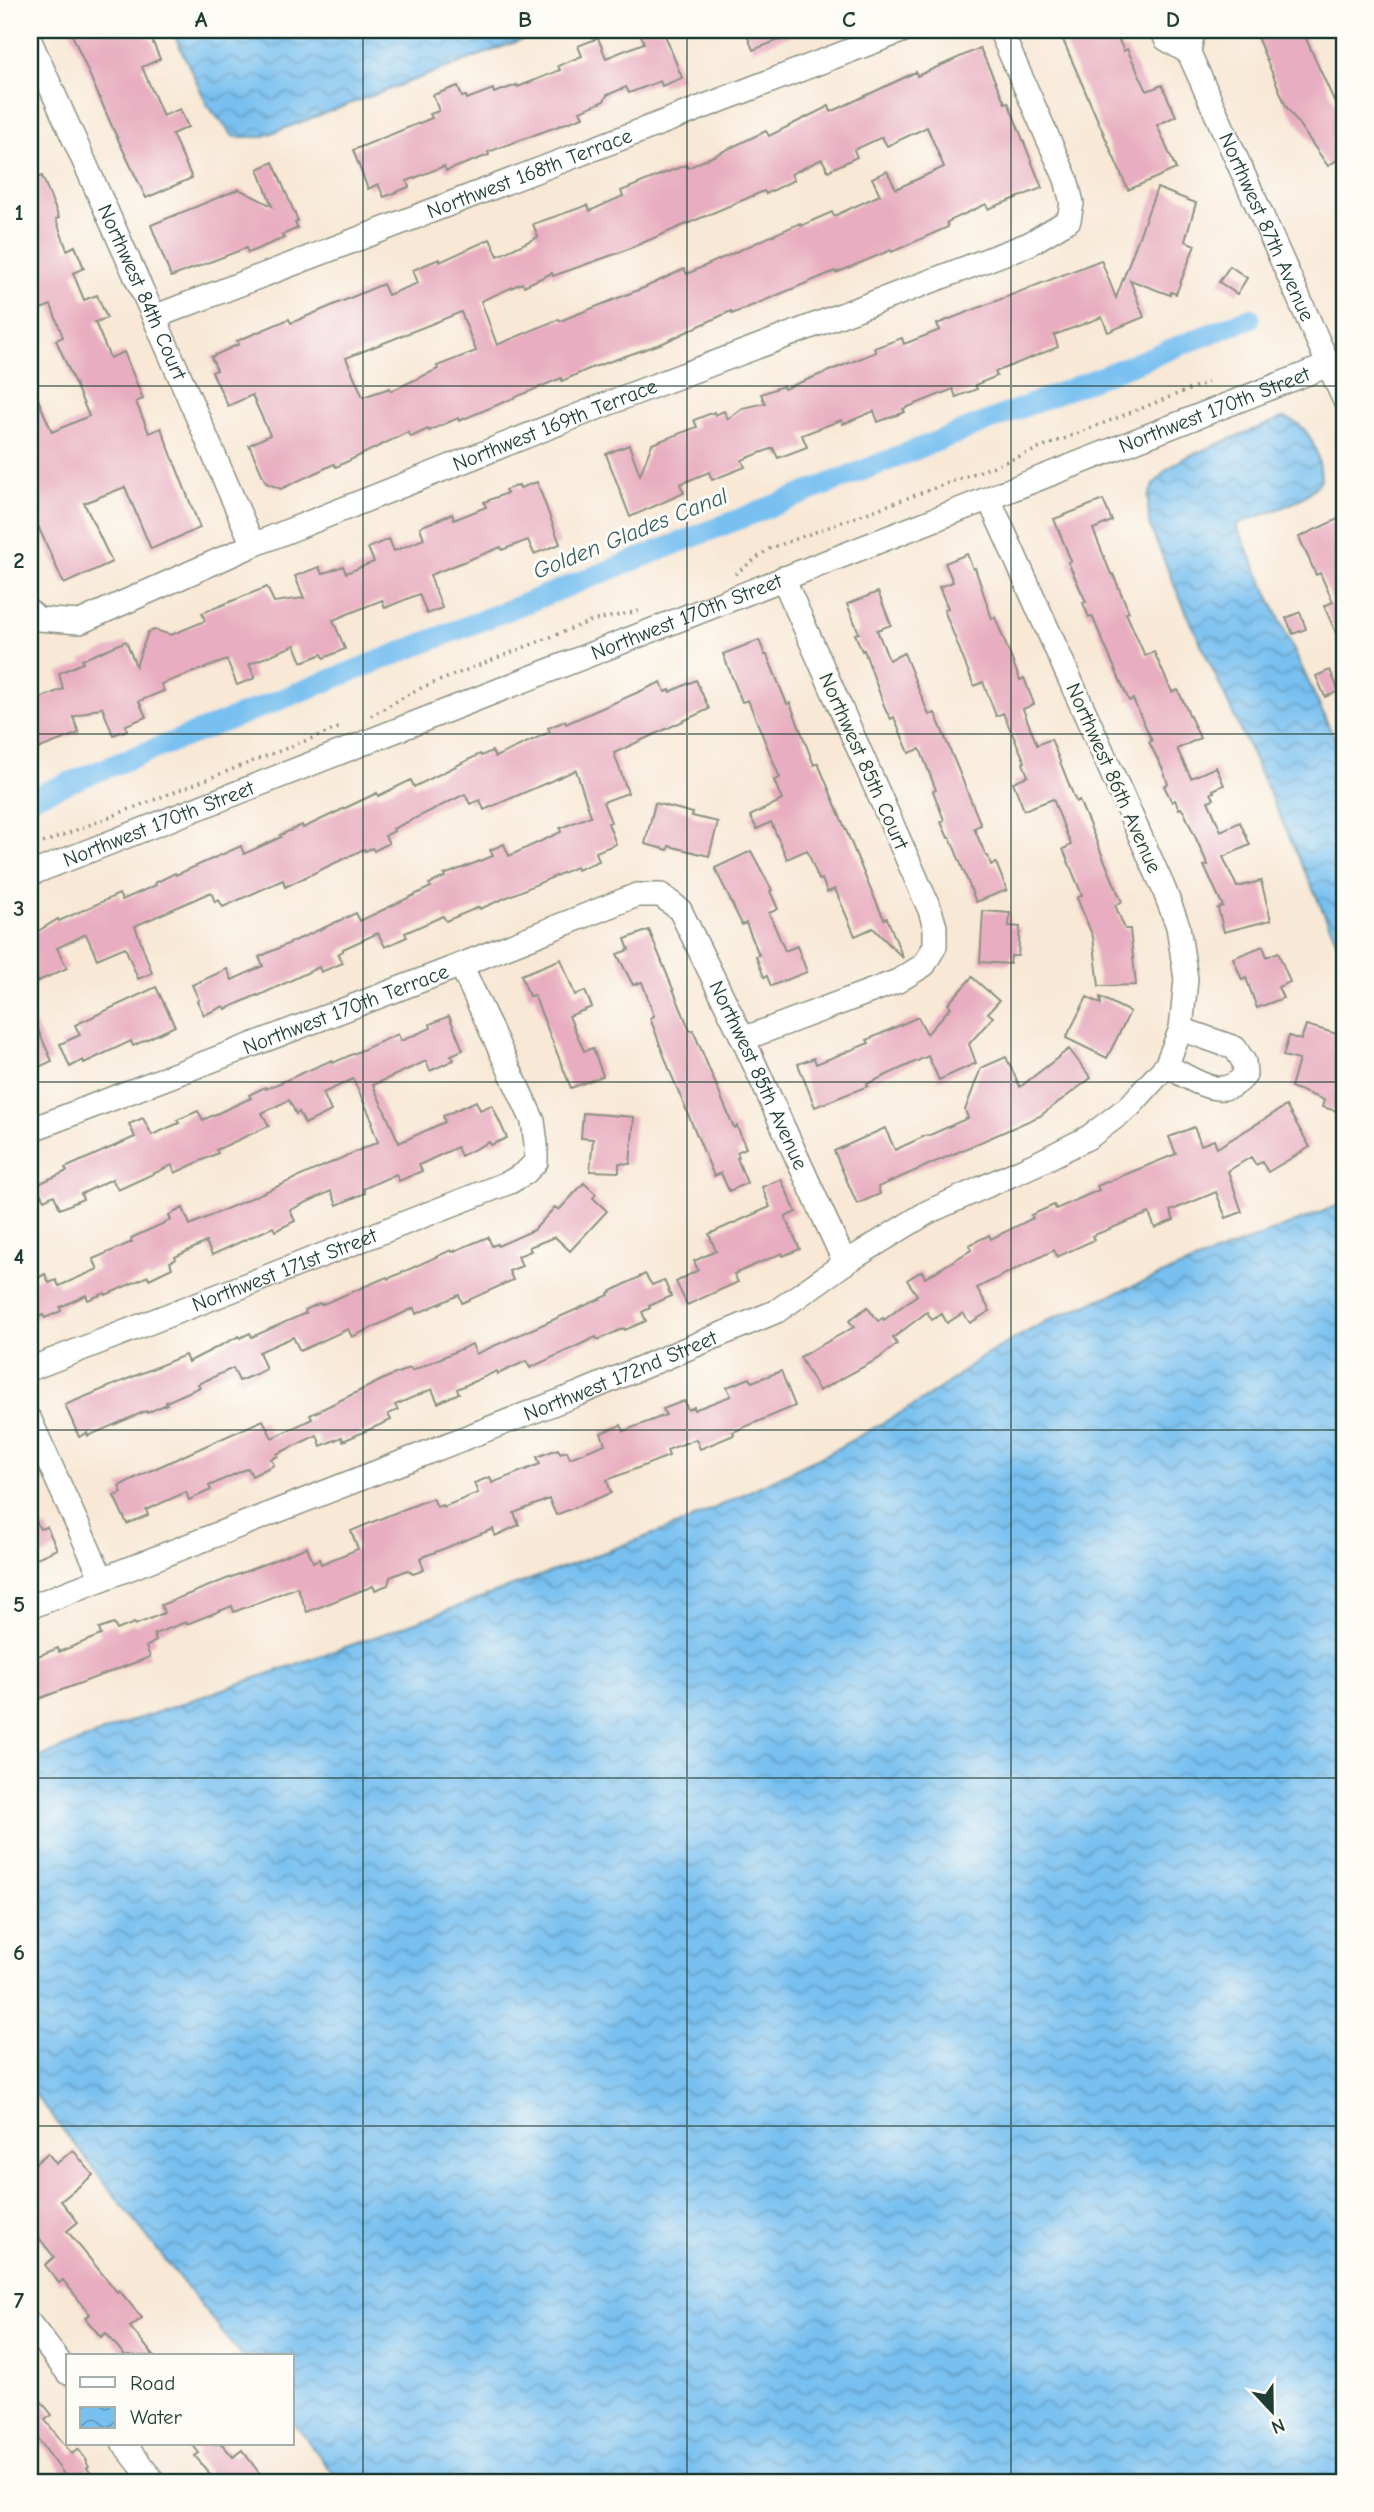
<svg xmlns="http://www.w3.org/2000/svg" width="1374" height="2512" font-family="'Comic Neue',sans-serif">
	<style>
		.water { fill: url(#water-waves); stroke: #4c7e92; stroke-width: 2 }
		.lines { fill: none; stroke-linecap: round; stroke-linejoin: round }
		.canal { stroke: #78c0f0; stroke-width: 21 }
		.building { fill: #e8adc0; fill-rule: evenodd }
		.minor-casing { stroke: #8c9284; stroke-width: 26 }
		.path { stroke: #8c9284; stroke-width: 3.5; stroke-dasharray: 2 5; stroke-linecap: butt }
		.minor { stroke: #fff; stroke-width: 23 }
		.grid { fill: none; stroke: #1f3d34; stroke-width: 2; stroke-opacity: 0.55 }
		.labels { text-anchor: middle; stroke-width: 6; stroke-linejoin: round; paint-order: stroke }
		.street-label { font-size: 21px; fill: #1f3d34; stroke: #fdfcf7 }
		.water-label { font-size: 23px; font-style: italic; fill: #355e63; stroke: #fdfcf7 }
		.neatline { fill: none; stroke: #1f3d34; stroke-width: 2.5 }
		.grid-label { font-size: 23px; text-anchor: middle; font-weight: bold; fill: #1f3d34 }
	</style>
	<defs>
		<pattern id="water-waves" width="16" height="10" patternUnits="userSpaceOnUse" patternTransform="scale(1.75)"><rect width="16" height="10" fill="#78c0f0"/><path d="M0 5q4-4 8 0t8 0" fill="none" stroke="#629dc3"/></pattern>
	</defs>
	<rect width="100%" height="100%" fill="#fdfcf7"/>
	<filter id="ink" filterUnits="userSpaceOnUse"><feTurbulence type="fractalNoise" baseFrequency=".0143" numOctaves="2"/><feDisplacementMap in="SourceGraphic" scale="14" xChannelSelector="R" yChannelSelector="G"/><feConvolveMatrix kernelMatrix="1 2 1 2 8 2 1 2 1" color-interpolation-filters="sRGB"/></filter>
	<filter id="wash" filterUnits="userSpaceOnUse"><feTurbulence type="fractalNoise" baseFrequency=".00686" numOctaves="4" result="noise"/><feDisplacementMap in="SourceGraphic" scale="28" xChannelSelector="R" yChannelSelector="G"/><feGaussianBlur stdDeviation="1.57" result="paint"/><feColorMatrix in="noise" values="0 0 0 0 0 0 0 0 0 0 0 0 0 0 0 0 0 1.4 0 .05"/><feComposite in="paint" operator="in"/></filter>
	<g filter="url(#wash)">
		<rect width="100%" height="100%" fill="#f8e8d5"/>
		<path class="water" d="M172 30H548L261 137H234L208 106Z
			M1282 418C1310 421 1320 455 1321 480 1302 507 1264 512 1236 525L1344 759V957L1176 589 1149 524 1148 497 1153 486 1165 471 1184 458Z
			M1344 1203V1602L1338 1624 1344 1653V2482H340L292 2421V2356H241L30 2088V1761L126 1723 383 1634 686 1522 827 1454 913 1406 948 1383 977 1360 1050 1319Z"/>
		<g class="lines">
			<path class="canal" d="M30 798 1250 318"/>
		</g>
		<g id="blocks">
			<path class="building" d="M70 30H143L147 39 151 38 160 59 142 67 163 116 180 109 188 127 172 134 192 178 146 198 114 131Z
				M639 30H663L682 78 662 86 660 81 629 93 626 87 607 95 604 101 580 111 583 117 488 152 489 155 446 171 444 166 407 181 409 187 384 197 378 184 368 189 353 150 432 118 430 114 439 111 433 95 458 86 462 97 466 96 467 99 493 89 494 93 517 85 518 87 560 70 558 66 582 56 578 46 598 38 606 58 644 43Z
				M745 30H802V31L753 50Z
				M1071 30H1114L1124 51 1127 49 1147 91 1162 85 1176 116 1157 125 1176 169 1128 190 1063 40 1074 36Z
				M1254 30H1302L1336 105 1344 99V155L1328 166 1286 106Z
				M980 48 1005 103 1008 102 1042 188 988 209 986 204 947 222 948 227 892 252 891 250 836 273 835 271 732 314 731 311 663 343 591 368 562 381 561 378 459 421 458 418 429 431 428 429 411 437 408 432 336 467 334 464 281 489 266 483 249 445 270 435 252 395 228 406 212 372 217 370 211 357 239 344 237 341 289 319 291 323 383 284 388 295 418 283 413 270 439 259 440 262 490 239 498 256 538 237 533 224 588 205 590 211 623 196 621 191 660 175 686 165 688 168 766 131 769 136 829 106 831 112 916 72 917 76ZM927 127 944 167 896 189 887 171 872 178 880 195 834 216 832 212 801 226 800 223 687 274 684 269 646 287 560 321 559 319 497 345 481 301 522 283 524 286 552 273 553 276 621 252 764 191 766 194 794 180 791 174 822 159 828 171 857 157 854 150 882 137 887 146ZM461 312 476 351 437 366 438 369 391 391 390 388 363 397 346 358Z
				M273 162 298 221 295 222 298 228 282 235 284 238 248 253 246 248 171 277 151 225 239 189 272 206 258 169Z
				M42 176 59 218 56 219 67 250 75 246 84 268 73 273 84 300 97 295 107 318 95 322 110 358 124 352 143 399 136 402 149 433 161 428 200 528 151 549 125 487 84 503 112 562 64 584 30 508V381L52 432 89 416 56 340 63 337 51 305 41 309 33 288 30 287V181Z
				M1157 188 1196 203 1185 241 1195 245 1176 294 1171 292 1170 295 1130 280 1144 317 1108 332 1102 317 1054 335 1058 347 995 372 997 376 975 385 977 389 956 397 953 389 903 409 905 412 878 422 874 411 843 424 841 420 802 435 807 447 778 458 773 448 742 460 745 467 712 480 709 472 680 484 684 493 630 517 606 454 629 445 640 475 652 444 697 427 694 420 714 412 715 415 724 411 728 419 743 408 765 403 761 394 783 386 784 389 854 361 876 352 874 348 902 338 904 344 940 330 937 324 1101 260 1116 298Z
				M1230 266 1247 278 1237 294 1219 282Z
				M537 482 560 544 534 554 528 540 502 550 501 547 430 575 442 608 427 614 419 594 385 608 382 600 333 620 345 649 324 658 322 654 302 662 295 645 249 664 255 678 237 685 227 660 161 684 164 691 139 701 146 717 126 725 127 730 113 735 102 707 73 717 79 733 30 752V696L38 699 63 689 59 673 83 663 82 660 126 641 136 666 148 632 155 630 171 635 205 621 202 613 267 587 274 602 304 598 295 576 319 567 322 574 343 566 346 573 374 562 368 548 389 539 394 551 424 539 420 527 452 514 454 520 486 507 484 502 507 493 505 490 519 485 520 488Z
				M1103 500 1112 521 1093 529 1111 574H1113L1129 612 1126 613 1145 656 1154 652 1172 692 1178 690 1200 738 1177 749 1191 778 1216 767 1224 785 1213 790 1214 792 1211 793 1214 799 1208 801 1221 831 1240 822 1250 845 1223 857 1237 887 1261 881 1271 920 1224 932 1218 908 1223 906 1204 866 1208 865 1184 812 1181 808 1179 809 1175 800 1172 802 1164 786 1168 784 1163 770 1149 742 1152 741 1133 699 1129 701 1092 616 1089 617 1083 603 1086 602 1068 562 1071 561 1054 519Z
				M1338 519 1344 532V651L1324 606 1333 602 1320 573 1316 575 1299 537Z
				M967 554 973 569 975 568 992 619 995 617 1020 680 1024 678 1034 704 1023 709 1037 745 1051 739 1076 802 1079 800 1122 902 1115 905 1125 929H1130L1136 985 1099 986 1093 937 1077 898 1082 895 1063 849 1071 845 1053 799 1024 810 1013 782 1028 776 1023 763 1025 762 1003 713 996 716 983 682 974 686 944 610 948 608 939 587 953 582 945 563Z
				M878 592 891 625 877 630 889 660 904 653 929 715 935 713 981 825 974 828 986 856H988L991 865 996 863 1007 890 976 902 950 837 948 838 941 822 944 820 933 791 936 790 920 749 909 753 894 717 891 719 886 711 864 650 862 651 855 634 859 633 847 604Z
				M1300 612 1306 629 1293 634 1286 618Z
				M759 640 765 655H767L787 704 790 703 814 765 818 763 870 888 884 919 887 918 903 958 873 928 855 936 835 889 827 892 822 879 819 880 807 850 787 859 771 822 757 829 750 816 782 800 774 780 780 778 748 700 742 702 723 654Z
				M1330 670 1339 691 1325 697 1316 676Z
				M696 680 709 709 614 753 628 793 603 802 611 822 608 823 616 844 596 852 599 861 577 870 576 867 480 909 479 907 446 921 443 916 405 933 407 937 385 947 378 933 343 949V951L338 954 343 963 321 972 319 967 258 996 257 995 226 1009 224 1006 204 1015 197 1001 199 1000 192 985 227 969 232 980 263 966 259 957 356 913 360 921 431 887 429 884 445 877 444 875 493 856 490 850 504 844 509 856 561 832 560 828 591 816 576 770 484 810 480 800 470 804 465 794 393 829 394 831 385 836 389 843 374 851 372 848 365 851 364 849 285 887 283 880 223 907 219 900 215 902 211 892 135 926 152 973 138 979 125 947 97 959 86 934 57 948 67 968 30 985V936L58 919 59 921 119 894 122 900 156 885 155 883 175 873 176 875 241 846 244 854 281 837 280 835 302 825 303 828 377 793 378 796 411 780 414 787 480 754 481 756 492 751 495 757 550 732 548 728 565 721 566 724 661 682 665 692 670 690V692Z
				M655 803 693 813 692 816 718 822 709 856 669 846 668 850 645 844Z
				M751 851 772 890 770 891 778 909 769 913 785 951 797 946 807 972 771 986 767 976 764 977 756 956 759 955 746 923 742 925 715 868Z
				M983 911 1010 913 1009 926 1020 927 1018 956H1011L1010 964 980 962Z
				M649 930 690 1031 693 1030 734 1128 737 1126 746 1148 737 1152 739 1157 737 1158 747 1183 729 1191 721 1173 714 1176 671 1074 650 1018 654 1016 642 982 633 985 617 954 629 950 625 939Z
				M1263 946 1267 957 1278 952 1290 982 1278 987 1283 998 1257 1008 1246 978 1242 980 1233 958Z
				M561 959 575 995 585 991 592 1007 569 1016 584 1051 593 1048 603 1076 571 1088 534 995 529 996 521 975Z
				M972 977 999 1001 988 1013 993 1017 969 1044 976 1063 939 1080 928 1056 867 1084 868 1086 815 1107 798 1064 814 1058 816 1064 869 1043 867 1040 918 1017 927 1034 951 1007 948 1004Z
				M156 987 175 1026 133 1046 131 1041 84 1063 83 1060 70 1067 60 1044 80 1035 75 1025Z
				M1087 997 1101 1004 1100 997 1130 1012 1107 1058 1066 1038Z
				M30 1012 52 1061 30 1071Z
				M449 1016 463 1050 451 1055 454 1060 430 1071 426 1061 373 1085 399 1143 445 1122 443 1116 476 1101 480 1110 492 1105 507 1138 491 1145 489 1142 461 1156 457 1147 419 1165 422 1171 399 1181 396 1174 363 1189 365 1193 337 1205 331 1191 290 1210 295 1221 275 1231 273 1227 212 1255 206 1242 175 1257 176 1259 170 1262 172 1268 149 1279 148 1276 106 1295 105 1293 88 1300 86 1295 60 1307 61 1311 45 1318 43 1315 30 1321V1291L35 1289 32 1281 45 1274 49 1283 56 1280 59 1286 98 1269 93 1259 132 1242 131 1238 171 1220 169 1215 183 1208 190 1225 378 1142 371 1123 373 1122 353 1079 323 1093 331 1111 305 1124 299 1112 296 1114 289 1100 262 1113 269 1126 216 1150 218 1153 175 1173 172 1165 118 1190 112 1179 81 1194 83 1199 60 1209 54 1195 44 1200 36 1185 67 1171 65 1168 135 1137 129 1124 143 1118 152 1135 179 1123 177 1120 198 1111 203 1120 251 1098 249 1095 265 1087 266 1089 332 1060 333 1063 398 1034 401 1041 431 1028 430 1024Z
				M1306 1025 1344 1036V1113L1322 1107 1324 1100 1291 1087 1299 1060 1283 1056 1289 1036 1301 1040Z
				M1069 1049 1091 1078 1040 1116 878 1187 880 1194 857 1204 834 1151 885 1128 895 1150 927 1135 928 1136 968 1118 965 1110 981 1068 1006 1057 1020 1087Z
				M1286 1106 1310 1147 1268 1172 1262 1162 1256 1165 1251 1157 1228 1171 1242 1212 1226 1218 1216 1192 1170 1211 1174 1220 1155 1228 1149 1213 1092 1236 1094 1240 1057 1257 1054 1250 977 1288 990 1311 970 1323 963 1313 947 1323 942 1314 932 1320 927 1312 893 1338 897 1344 878 1359 819 1391 800 1357 854 1327 849 1321 867 1307 878 1321 883 1318 884 1320 917 1295 907 1280 922 1271 925 1278 971 1250 969 1245 989 1235 991 1239 1033 1218 1031 1215 1054 1205 1056 1209 1099 1190 1097 1186 1176 1154 1169 1137 1194 1127 1201 1145 1214 1140 1217 1148Z
				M583 1113 634 1117 630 1164 619 1163V1172L590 1171 593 1139 581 1138Z
				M781 1179 796 1212 785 1217 800 1249 783 1256 782 1253 734 1274 738 1282 687 1305 676 1282 698 1270 694 1261 716 1251 709 1234 770 1207 762 1187Z
				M584 1183 596 1194 593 1198 607 1211 570 1251 555 1237 529 1247 531 1251 518 1256 522 1266 509 1271 513 1280 462 1303 459 1295 416 1314 414 1308 352 1337 348 1329 300 1351 293 1337 259 1352 266 1369 258 1373 239 1381 233 1368 198 1384 200 1387 166 1402 167 1404 147 1413 146 1411 88 1436 87 1433 79 1437 65 1405 185 1355 188 1362 239 1336 240 1338 250 1333 252 1337 306 1313 305 1310 320 1303 321 1305 387 1277 388 1279 451 1250 452 1252 488 1237 492 1246 497 1244 498 1246 534 1230 555 1207 559 1210Z
				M645 1274 652 1285 664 1280 671 1296 649 1306 650 1308 642 1312 646 1321 625 1330 624 1328 598 1340 596 1337 530 1368 526 1361 498 1374 497 1371 457 1389 459 1393 438 1403 432 1389 395 1405 398 1410 388 1414 391 1420 343 1441 342 1437 321 1446 317 1435 277 1454 278 1456 271 1459 274 1465 252 1476 248 1468 209 1486 211 1490 189 1500 186 1492 146 1510 148 1515 127 1524 114 1496 122 1493 119 1486 143 1474 263 1420 272 1438 312 1419 310 1415 388 1377 410 1368 412 1371 472 1344 476 1354 609 1295 608 1293Z
				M781 1371 795 1406 733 1432 734 1435 700 1449 696 1439 667 1450 669 1456 607 1480 611 1493 556 1515 549 1499 514 1513 519 1525 495 1536 493 1529 420 1558 424 1570 413 1574 408 1570 390 1577 388 1585 375 1590 373 1586 307 1612 297 1587 234 1612 232 1606 187 1624 186 1622 154 1634 156 1641 146 1647 150 1657 30 1702V1659L58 1648 59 1652 101 1635 99 1629 114 1624 117 1630 134 1623 135 1625 164 1613 161 1605 307 1547 313 1562 319 1559 321 1564 358 1549 351 1531 387 1516 433 1498 437 1507 442 1505 443 1507 478 1493 474 1483 490 1477 492 1483 540 1464 537 1457 558 1449 560 1453 567 1451 570 1458 605 1444 601 1433 621 1425 624 1431 666 1415 663 1409 684 1401 688 1410 694 1407V1410L731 1396 727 1387 750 1378 752 1382Z
				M30 1510 40 1529 47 1527 57 1549 30 1561Z
				M73 2150 93 2175 61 2201 78 2222 67 2231 117 2292 119 2290 142 2318 130 2327 154 2356H125L106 2333 101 2337 85 2318 90 2314 63 2280 59 2283 45 2265 54 2257 30 2226V2168L48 2153 56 2164Z
				M30 2387 52 2415 45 2420 72 2454 78 2449 87 2461 86 2462 89 2467 87 2468 97 2482H70L32 2431 30 2433Z
				M192 2444H222L233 2457 242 2450 266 2482H216L195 2456 199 2453Z"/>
		</g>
	</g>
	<g filter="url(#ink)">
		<use href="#blocks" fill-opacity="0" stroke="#8c9284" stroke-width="2"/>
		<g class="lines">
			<defs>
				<g id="minor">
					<path d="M1162 30 1166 39 1189 53"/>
					<path id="s1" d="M1193 30 1189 53 1344 399"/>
					<path id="s2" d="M30 41 154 317 253 545"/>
					<path id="s3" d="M154 317 904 30"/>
					<path id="s4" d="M30 612 38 619 80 622 253 545 627 396 1029 244 1069 220 1072 203 1066 179 1000 30"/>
					<path id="s5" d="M30 874 1344 359"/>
					<path d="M743 1039 898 981 924 965 935 946V927L930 910 783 578"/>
					<path d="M1166 1066C1192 1078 1222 1104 1245 1075L1244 1062 1235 1048 1181 1029"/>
					<path id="s6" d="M30 1130 461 965 637 895H661L680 910 743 1039 845 1263"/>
					<path id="s7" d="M30 1369 510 1182 525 1173 536 1162V1144L533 1121 461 965"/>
					<path d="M30 1420 102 1579"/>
					<path id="s8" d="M30 1607 578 1394 777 1311 845 1263 928 1212 1040 1162 1089 1137 1130 1106 1166 1066 1181 1029 1186 979 1178 926 1163 887 989 499"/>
					<path d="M30 2324 68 2373"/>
					<path d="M124 2444 154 2482"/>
				</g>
			</defs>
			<use href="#minor" class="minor-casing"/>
			<path class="path" d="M735 574 769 549 1005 462 1208 382
				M371 716 416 690 591 621 639 611
				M30 848 341 727"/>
			<use href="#minor" class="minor"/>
		</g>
	</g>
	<path class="grid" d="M363 30V2482M687 30V2482M1011 30V2482M30 386H1344M30 734H1344M30 1082H1344M30 1430H1344M30 1778H1344M30 2126H1344"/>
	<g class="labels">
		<g class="street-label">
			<text dy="7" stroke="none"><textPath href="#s3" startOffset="402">Northwest 168th Terrace</textPath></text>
			<text dy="7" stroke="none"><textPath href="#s1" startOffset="214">Northwest 87th Avenue</textPath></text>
			<text dy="7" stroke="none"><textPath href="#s2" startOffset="275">Northwest 84th Court</textPath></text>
			<text dy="7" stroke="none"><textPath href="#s5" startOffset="1272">Northwest 170th Street</textPath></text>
			<text dy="7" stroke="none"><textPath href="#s4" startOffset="567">Northwest 169th Terrace</textPath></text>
			<text dy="7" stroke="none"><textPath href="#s5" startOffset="705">Northwest 170th Street</textPath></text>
			<text transform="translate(864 761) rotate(66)" y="7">Northwest 85th Court</text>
			<text transform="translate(1114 778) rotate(66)" y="7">Northwest 86th Avenue</text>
			<text dy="7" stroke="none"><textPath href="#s5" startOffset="138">Northwest 170th Street</textPath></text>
			<text dy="7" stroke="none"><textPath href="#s6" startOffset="338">Northwest 170th Terrace</textPath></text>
			<text dy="7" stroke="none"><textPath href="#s6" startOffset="882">Northwest 85th Avenue</textPath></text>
			<text dy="7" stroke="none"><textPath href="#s7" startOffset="273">Northwest 171st Street</textPath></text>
			<text dy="7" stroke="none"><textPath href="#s8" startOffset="634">Northwest 172nd Street</textPath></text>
		</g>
		<g class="water-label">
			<text transform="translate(630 533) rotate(-22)" y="8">Golden Glades Canal</text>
		</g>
	</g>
	<rect width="1374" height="2512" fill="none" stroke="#fdfcf7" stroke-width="77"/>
	<rect x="66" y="2354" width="228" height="91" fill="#fdfcf7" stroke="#a4b0a9" stroke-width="2"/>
	<rect x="80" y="2377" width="35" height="10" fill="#ffffff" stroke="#a4b0a9" stroke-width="2"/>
	<text x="130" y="2390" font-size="21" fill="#1f3d34">Road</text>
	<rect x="80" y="2407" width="35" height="21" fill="url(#water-waves)" stroke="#a4b0a9" stroke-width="2"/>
	<text x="130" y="2424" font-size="21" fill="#1f3d34">Water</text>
	<g transform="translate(1272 2411) rotate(158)" stroke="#fdfcf7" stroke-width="5" paint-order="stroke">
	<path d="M0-5L12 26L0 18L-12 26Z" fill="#1f3d34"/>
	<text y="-10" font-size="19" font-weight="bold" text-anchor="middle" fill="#1f3d34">N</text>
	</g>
	<rect x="38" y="38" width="1298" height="2436" class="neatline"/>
	<g class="grid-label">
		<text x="201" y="27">A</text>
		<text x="525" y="27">B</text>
		<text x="849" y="27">C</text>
		<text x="1173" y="27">D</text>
		<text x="19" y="220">1</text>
		<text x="19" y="568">2</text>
		<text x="19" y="916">3</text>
		<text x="19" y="1264">4</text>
		<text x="19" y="1612">5</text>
		<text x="19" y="1960">6</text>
		<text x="19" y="2308">7</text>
	</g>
</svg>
